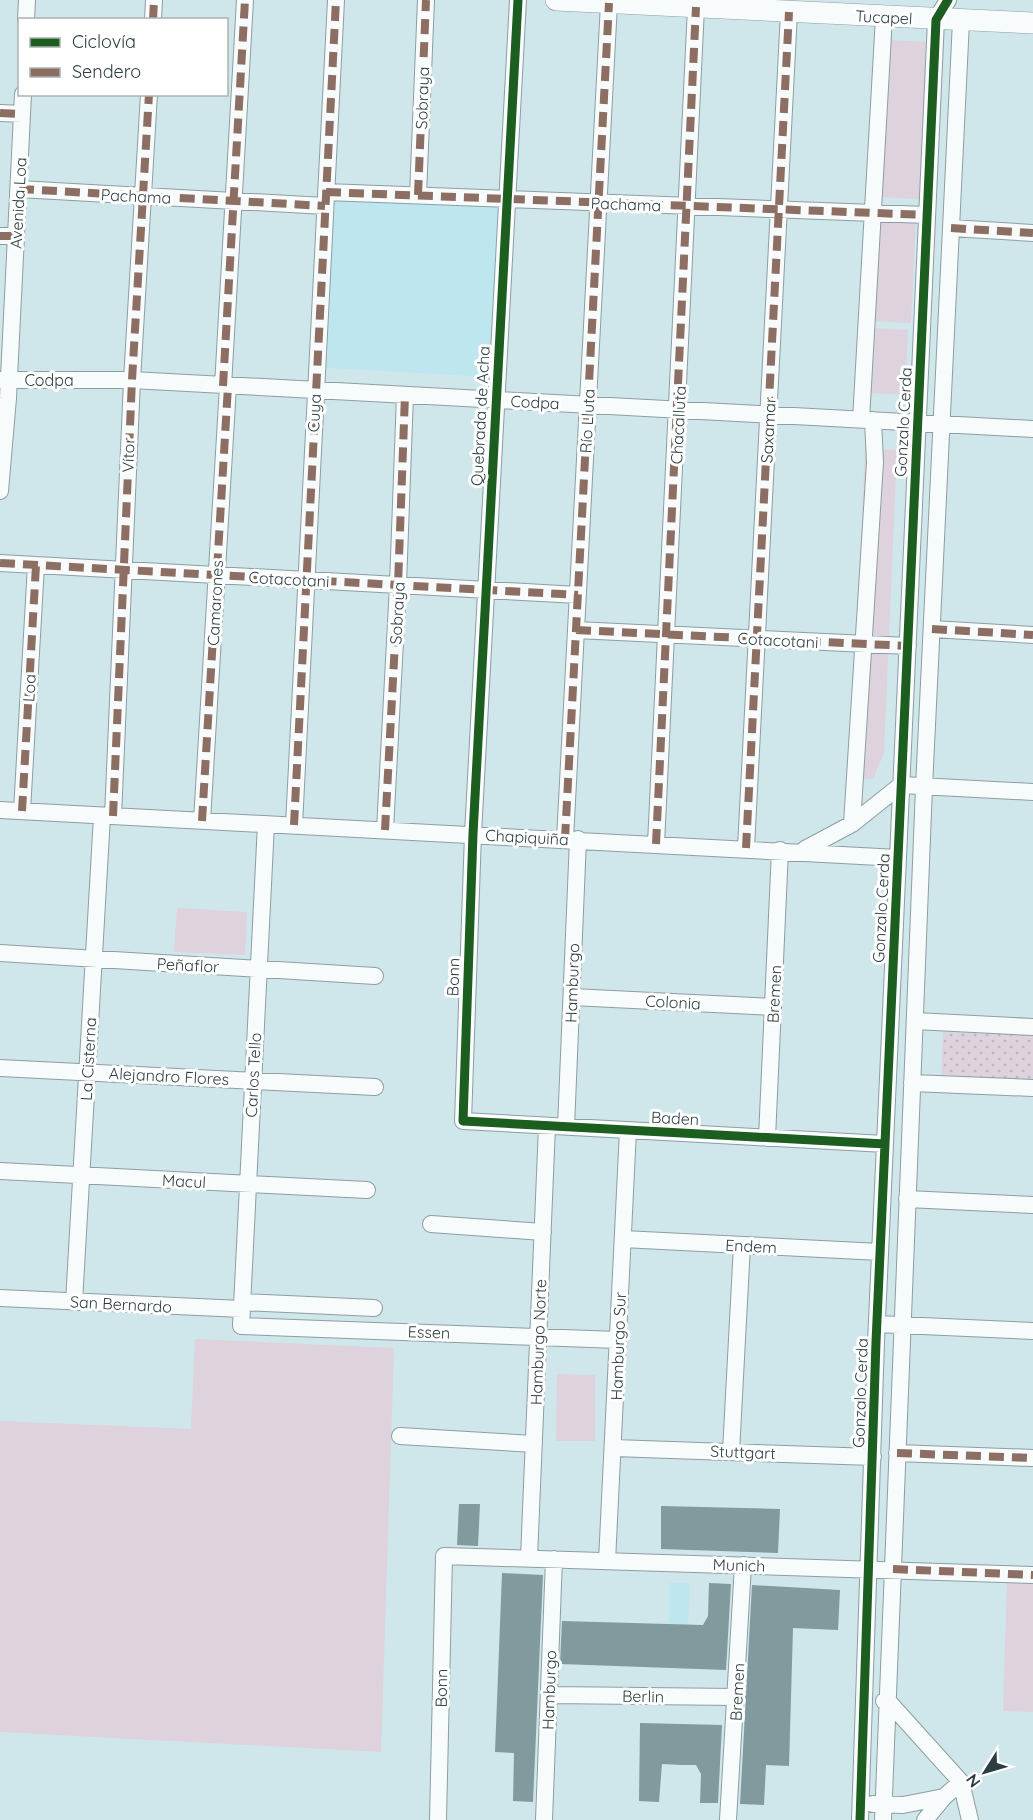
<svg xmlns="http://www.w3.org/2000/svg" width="1033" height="1820" font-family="Quicksand,sans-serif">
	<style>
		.built { fill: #bee6ee }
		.grass { fill: url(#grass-dots) }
		.park { fill: #ded2dc }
		.building { fill: #819a9d }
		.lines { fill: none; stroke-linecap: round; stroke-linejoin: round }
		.minor-casing { stroke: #8c9ea1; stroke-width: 18 }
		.major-casing { stroke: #8c9ea1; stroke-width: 22 }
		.minor { stroke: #f8fbfc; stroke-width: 16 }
		.major { stroke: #f8fbfc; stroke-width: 21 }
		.quiet { stroke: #8d6e63; stroke-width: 8; stroke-dasharray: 15 8; stroke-linecap: butt }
		.cycleway-casing { stroke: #fff; stroke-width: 13 }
		.cycleway { stroke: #1b5e20; stroke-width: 9 }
		.labels { text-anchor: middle; stroke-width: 6; stroke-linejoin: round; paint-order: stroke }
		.street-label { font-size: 16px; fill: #2c3e41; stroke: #fff }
	</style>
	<defs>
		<pattern id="grass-dots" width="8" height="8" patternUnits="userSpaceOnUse" patternTransform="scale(1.5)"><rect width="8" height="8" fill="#ded2dc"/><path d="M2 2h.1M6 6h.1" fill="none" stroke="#bfb5be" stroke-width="1.8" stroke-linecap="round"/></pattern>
	</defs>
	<rect width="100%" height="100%" fill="#cfe7eb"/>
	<path class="built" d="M334 195 498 204 490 377 327 368Z
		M669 1583H690L688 1625 669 1624Z"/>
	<path class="grass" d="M943 1032 1033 1035V1088L941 1085Z"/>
	<path class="park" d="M888 40 927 42 919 199 880 197Z
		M878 216 916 218 911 323 873 321Z
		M870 328 908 330 905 395 867 393Z
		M865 448 897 450 884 753 873 779 851 777Z
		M177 908 247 912 245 955 174 952Z
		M195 1339 394 1348 381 1752 0 1732V1421L191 1429Z
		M557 1374 595 1375V1441H556Z
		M1007 1579 1033 1580V1712L1003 1711Z"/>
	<path class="building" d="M459 1504H480L478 1546 457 1545Z
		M661 1506 780 1509 778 1553 661 1549Z
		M502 1573 543 1575 533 1802 513 1801 514 1753 495 1752Z
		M709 1583 731 1584 726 1670 560 1664 562 1621 703 1625 708 1616Z
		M752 1585 840 1590 838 1630 793 1628 789 1766 766 1765 764 1805 740 1804Z
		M640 1723 722 1725 718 1803H700L701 1774 696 1765H681L662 1764 659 1802 639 1801Z"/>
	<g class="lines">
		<defs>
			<path id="minor" d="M518 0 473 834 463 1121 885 1144
				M26 20 27 0
				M153 20 154 0
				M0 113 22 114
				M19 189 325 206
				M326 192 927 215
				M418 195 426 0
				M951 228 1033 233
				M0 236H16
				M0 380H132L1033 429
				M223 386 245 0
				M861 420 884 17
				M0 491 8 398 23 94
				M0 563 578 595
				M932 629 1033 635
				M576 630 908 646
				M0 810 898 858
				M22 811 36 565
				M113 816 132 380 149 94
				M202 821 228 386
				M266 824 241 1326 618 1340
				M852 824 875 462 873 420
				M294 825 336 0
				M385 830 398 585 405 395
				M565 839 609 3
				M656 844 696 7
				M746 848 789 12
				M805 849 852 824 901 785 1033 792
				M0 953 375 976
				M572 997 773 1007
				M915 1021 1033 1027
				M0 1068 375 1087
				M912 1083 1033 1088
				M566 1127 578 839
				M767 1138 780 850
				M0 1171 367 1190
				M907 1199 1033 1205
				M431 1224 543 1232
				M623 1239 880 1252
				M0 1298 242 1309
				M74 1302 102 816
				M242 1302 374 1308
				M877 1324 1033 1331
				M400 1436 534 1444
				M614 1448 873 1457
				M731 1452 742 1245
				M897 1453 1033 1458
				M529 1558 547 1126
				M607 1561 628 1130
				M549 1695 737 1697
				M884 1701H888L961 1782 970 1820
				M873 1804 903 1805 944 1797 961 1782
				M438 1820 444 1556 1033 1575
				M544 1820 554 1559
				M728 1820 743 1565
				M860 1820 876 1342 936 20 948 0
				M883 1820 924 787 961 21
				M925 1820 944 1797"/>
			<path id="major" d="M556 0 1033 23"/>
		</defs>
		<use href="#minor" class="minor-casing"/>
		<use href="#major" class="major-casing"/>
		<use href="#minor" class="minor"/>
		<use href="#major" class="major"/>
		<path class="quiet" d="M153 20 154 0
			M0 113 22 114
			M19 189 325 206
			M326 192 927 215
			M418 195 426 0
			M951 228 1033 233
			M0 236H16
			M223 386 245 0
			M0 563 578 595
			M932 629 1033 635
			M576 630 908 646
			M22 811 36 565
			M113 816 132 380 149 94
			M202 821 228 386
			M294 825 336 0
			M385 830 398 585 405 395
			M565 839 609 3
			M656 844 696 7
			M746 848 789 12
			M897 1453 1033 1458
			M893 1569 1033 1575"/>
		<defs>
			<path id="cycleway" d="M518 0 473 834 463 1121 885 1144
				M860 1820 876 1342 936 20 948 0"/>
		</defs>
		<use href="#cycleway" class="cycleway-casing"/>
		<use href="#cycleway" class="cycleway"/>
	</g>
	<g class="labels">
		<g class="street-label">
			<text transform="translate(884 17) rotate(3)" y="6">Tucapel</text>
			<text transform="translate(422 98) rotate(-88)" y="6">Sobraya</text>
			<text transform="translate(136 196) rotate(3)" y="6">Pachama</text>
			<text transform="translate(18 203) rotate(-87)" y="6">Avenida Loa</text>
			<text transform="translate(626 204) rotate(2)" y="6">Pachama</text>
			<text x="49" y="386">Codpa</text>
			<text transform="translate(535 402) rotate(3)" y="6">Codpa</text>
			<text transform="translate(314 413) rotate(-87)" y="6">Cuya</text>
			<text transform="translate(480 416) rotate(-87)" y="6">Quebrada de Acha</text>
			<text transform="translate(587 421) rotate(-87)" y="6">Río Lluta</text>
			<text transform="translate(903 422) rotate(-87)" y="6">Gonzalo Cerda</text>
			<text transform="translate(678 425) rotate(-87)" y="6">Chacalluta</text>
			<text transform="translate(768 430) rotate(-87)" y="6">Saxamar</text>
			<text transform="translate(128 455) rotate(-88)" y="6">Vítor</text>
			<text transform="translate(289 579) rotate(3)" y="6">Cotacotani</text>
			<text transform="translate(215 603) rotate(-87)" y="6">Camarones</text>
			<text transform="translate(397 613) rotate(-87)" y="6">Sobraya</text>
			<text transform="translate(778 640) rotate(3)" y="6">Cotacotani</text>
			<text transform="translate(29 688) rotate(-87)" y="6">Loa</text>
			<text transform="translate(527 837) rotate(3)" y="6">Chapiquiña</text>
			<text transform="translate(881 908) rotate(-87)" y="6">Gonzalo Cerda</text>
			<text transform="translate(188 965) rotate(3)" y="6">Peñaflor</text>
			<text transform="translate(453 977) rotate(-88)" y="6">Bonn</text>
			<text transform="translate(572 983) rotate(-88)" y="6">Hamburgo</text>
			<text transform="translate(774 994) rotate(-87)" y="6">Bremen</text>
			<text transform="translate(673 1002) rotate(3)" y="6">Colonia</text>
			<text transform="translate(88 1059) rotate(-87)" y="6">La Cisterna</text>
			<text transform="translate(253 1075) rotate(-87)" y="6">Carlos Tello</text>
			<text transform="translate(169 1076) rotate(3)" y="6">Alejandro Flores</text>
			<text transform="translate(675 1118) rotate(3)" y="6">Baden</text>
			<text transform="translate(184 1181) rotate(3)" y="6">Macul</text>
			<text transform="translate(751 1246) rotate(3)" y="6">Endem</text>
			<text transform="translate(121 1304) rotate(3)" y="6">San Bernardo</text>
			<text transform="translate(429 1332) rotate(2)" y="6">Essen</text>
			<text transform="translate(538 1342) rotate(-88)" y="6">Hamburgo Norte</text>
			<text transform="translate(618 1346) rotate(-88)" y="6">Hamburgo Sur</text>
			<text transform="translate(860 1393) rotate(-88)" y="6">Gonzalo Cerda</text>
			<text transform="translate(743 1452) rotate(2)" y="6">Stuttgart</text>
			<text transform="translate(739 1565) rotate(2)" y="6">Munich</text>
			<text transform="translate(441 1688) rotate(-89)" y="6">Bonn</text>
			<text transform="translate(549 1690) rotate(-88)" y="6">Hamburgo</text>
			<text transform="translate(737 1692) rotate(-87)" y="6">Bremen</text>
			<text transform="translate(643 1696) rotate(1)" y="6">Berlin</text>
		</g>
	</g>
	<rect x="18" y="18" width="210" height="78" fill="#ffffff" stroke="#abb2b3" stroke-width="1.5"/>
	<rect x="30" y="38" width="30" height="9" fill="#1b5e20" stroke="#abb2b3" stroke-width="1.5"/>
	<text x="72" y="48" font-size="18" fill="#2c3e41">Ciclovía</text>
	<rect x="30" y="68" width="30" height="9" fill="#8d6e63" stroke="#abb2b3" stroke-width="1.5"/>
	<text x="72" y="78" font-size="18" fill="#2c3e41">Sendero</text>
	<g transform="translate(985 1772) rotate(233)" stroke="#ffffff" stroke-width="4.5" paint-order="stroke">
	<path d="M0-4.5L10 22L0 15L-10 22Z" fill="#2c3e41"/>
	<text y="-9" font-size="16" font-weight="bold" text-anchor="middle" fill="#2c3e41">N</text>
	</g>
</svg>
